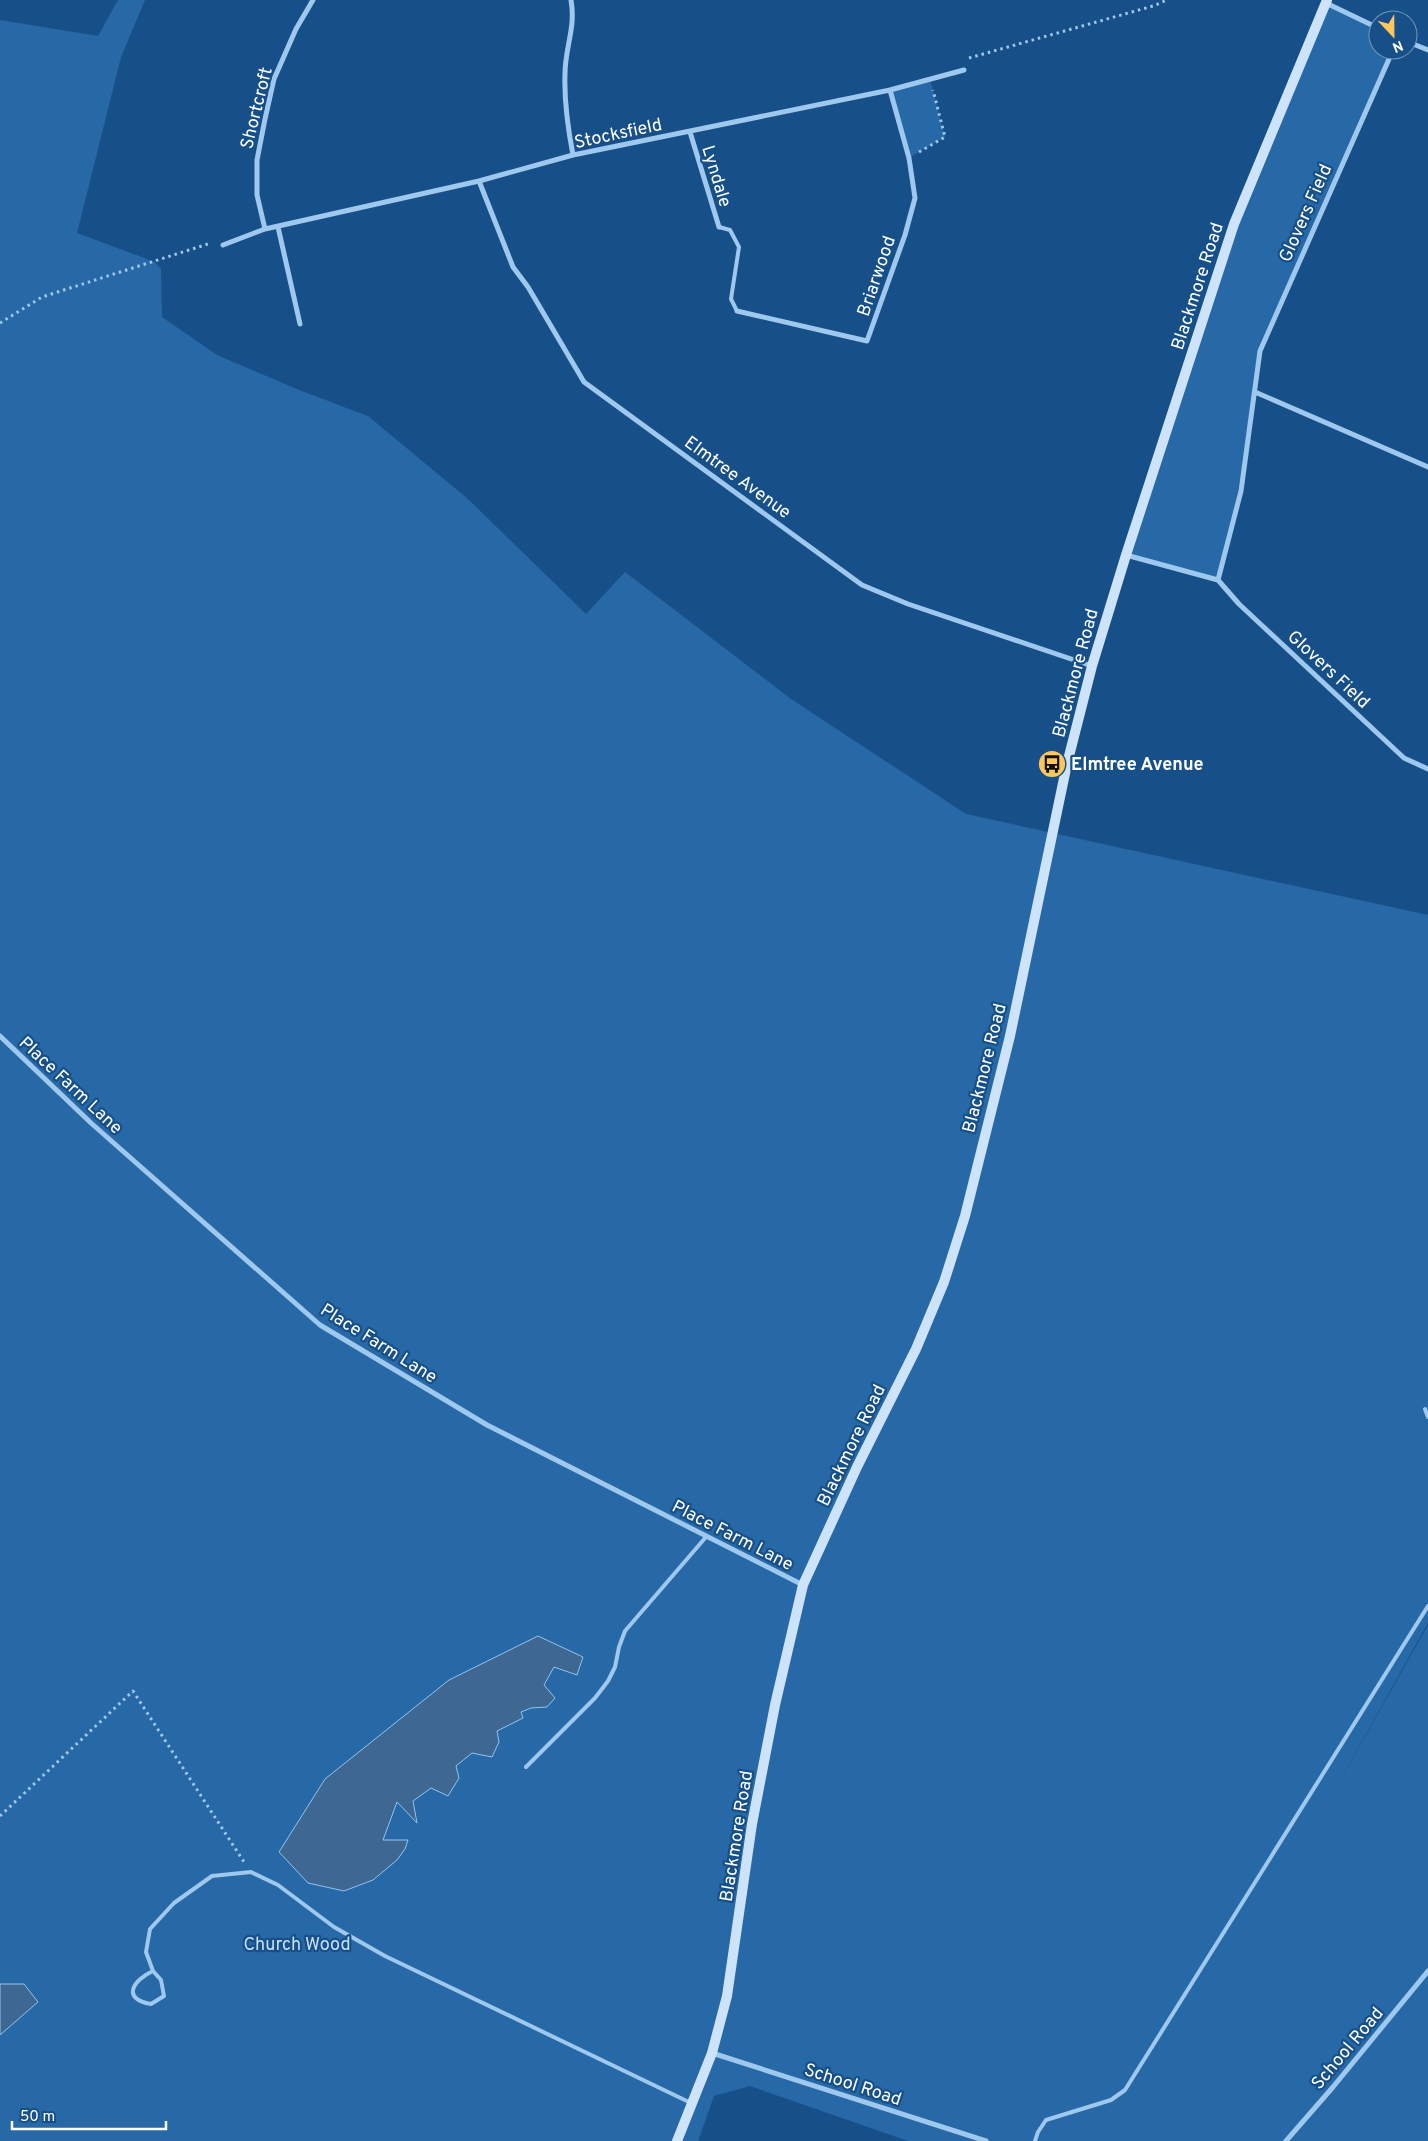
<svg xmlns="http://www.w3.org/2000/svg" width="1428" height="2141" font-family="Overpass,sans-serif">
	<style>
		.green { fill: #2768a6 }
		.water { fill: #3e6891; stroke: #92c4f1 }
		.lines { fill: none; stroke-linecap: round; stroke-linejoin: round }
		.path { stroke: #9fc8ee; stroke-width: 3; stroke-dasharray: 2.5 4; stroke-linecap: butt }
		.lane { stroke: #9fc8ee; stroke-width: 4 }
		.street { stroke: #9fc8ee; stroke-width: 5 }
		.secondary { stroke: #cce3fa; stroke-width: 10 }
		.labels { text-anchor: middle; stroke-width: 4.5; stroke-linejoin: round; paint-order: stroke }
		.street-label { font-size: 18px; fill: #fff; stroke: #175089 }
		.poi-label { font-size: 18px; font-weight: bold; fill: #fff; stroke: #175089; text-anchor: start }
		.park-label { font-size: 18px; fill: #c5e0fa; stroke: #175089 }
	</style>
	<rect width="100%" height="100%" fill="#175089"/>
	<path class="green" d="M118 0H145L121 57 77 233 155 262 161 269 162 317 217 355 299 390 368 416 468 499 586 614 625 572 791 699 966 814 1428 915V1623L1331 1797 1428 1625V2141H908L750 2086 714 2096 698 2141H0V20L98 36Z
		M1326 3 1378 28V50H1393L1260 351C1251 428 1237 505 1218 580L1126 555 1232 229Z
		M930 79 945 137 909 158 890 90Z"/>
	<path class="water" d="M538 1636 583 1657 577 1675 554 1667 544 1685 555 1698 547 1707 531 1708 521 1712 523 1718 497 1731 499 1742 492 1757 472 1753 456 1766 459 1778 448 1796 431 1788 413 1801 417 1823 397 1802 383 1840H408L405 1849 397 1860 373 1880 344 1891 308 1883 279 1852 325 1779 449 1680Z
		M0 1984H24L38 2002 0 2035Z"/>
	<g class="lines">
		<path class="path" d="M969 58 1153 6 1167 0
			M919 152 945 137 933 90
			M0 323 42 297 211 243
			M0 1816 133 1691 244 1862"/>
		<path class="lane" d="M719 227 730 230 739 247 731 299 737 311
			M1425 1409 1428 1417
			M526 1767 595 1698 608 1681 615 1667 619 1647 625 1631 706 1537
			M153 1971 161 1980 164 1996 151 2004C121 1999 133 1980 153 1971L146 1952 150 1929 174 1903 212 1876 251 1872 278 1885 334 1927 385 1956 691 2103
			M1035 2141 1038 2132 1046 2120 1111 2100 1125 2090 1428 1606"/>
		<path class="street" d="M571 0C576 28 565 47 565 74 564 101 568 129 573 155
			M1326 3 1378 28
			M1408 42 1428 50
			M690 132 719 227
			M479 181 513 267 528 287 584 382 862 585 908 604 1092 666
			M278 227 300 324
			M265 229 257 195V160L265 119 274 79 296 29 313 0
			M223 245 265 229 479 181 573 155 890 90 964 70
			M737 311 867 341 905 235 915 198 909 158 890 90
			M1255 392 1428 467
			M1126 555 1218 580 1241 491 1260 351 1393 50
			M1218 580 1239 604 1404 758 1428 769
			M0 1036 91 1123 320 1325 487 1425 803 1585
			M712 2053 986 2141
			M1286 2141 1333 2087 1428 1971"/>
		<path class="secondary" d="M677 2141 712 2053 727 1996 752 1824 775 1705 803 1585 857 1467 916 1349 944 1282 965 1216 1010 1036 1067 764 1092 666 1126 555 1234 224 1327 0"/>
	</g>
	<defs>
		<symbol id="bus-disc" viewBox="-11 -11 22 22"><circle r="9.5" fill="#ffc65c" stroke="#175089"/><path d="M-5-6H5V4H4V6H2V4H-2V6H-4V4H-5ZM-3.5-4V0h7V-4ZM-3.5 1.2v1.5H-2V1.2ZM2 1.2v1.5H3.5V1.2Z" fill="#111"/></symbol>
	</defs>
	<g fill-rule="evenodd">
		<use href="#bus-disc" x="1036" y="748" width="32" height="32"/>
	</g>
	<g class="labels">
		<g class="street-label">
			<text transform="translate(256 108) rotate(-76)" y="6">Shortcroft</text>
			<text transform="translate(618 133) rotate(-12)" y="6">Stocksfield</text>
			<text transform="translate(717 176) rotate(73)" y="6">Lyndale</text>
			<text transform="translate(1305 213) rotate(-66)" y="6">Glovers Field</text>
			<text transform="translate(876 276) rotate(-71)" y="6">Briarwood</text>
			<text transform="translate(1197 286) rotate(-72)" y="6">Blackmore Road</text>
			<text transform="translate(738 477) rotate(36)" y="6">Elmtree Avenue</text>
			<text transform="translate(1329 669) rotate(43)" y="6">Glovers Field</text>
			<text transform="translate(1075 673) rotate(-75)" y="6">Blackmore Road</text>
			<text transform="translate(984 1068) rotate(-76)" y="6">Blackmore Road</text>
			<text transform="translate(71 1085) rotate(43)" y="6">Place Farm Lane</text>
			<text transform="translate(379 1343) rotate(32)" y="6">Place Farm Lane</text>
			<text transform="translate(851 1445) rotate(-64)" y="6">Blackmore Road</text>
			<text transform="translate(733 1535) rotate(27)" y="6">Place Farm Lane</text>
			<text transform="translate(736 1836) rotate(-81)" y="6">Blackmore Road</text>
			<text transform="translate(1347 2048) rotate(-50)" y="6">School Road</text>
			<text transform="translate(853 2084) rotate(18)" y="6">School Road</text>
		</g>
		<g class="poi-label">
			<text x="1071" y="770">Elmtree Avenue</text>
		</g>
		<g class="park-label">
			<text x="297" y="1950">Church Wood</text>
		</g>
	</g>
	<g transform="translate(1393 35) rotate(158)"><circle r="24" fill="#175089" stroke="#7496b8"/>
	<path d="M0-4L9 19L0 12L-9 19Z" fill="#ffc65c"/>
	<text y="-8" font-size="14" font-weight="bold" text-anchor="middle" fill="#ffffff">N</text>
	</g>
	<path d="M12 2121v8h154v-8" fill="none" stroke="#ffffff" stroke-width="2.5"/>
	<text x="20" y="2121" font-size="15" fill="#ffffff" stroke="#175089" stroke-width="4" paint-order="stroke">50 m</text>
</svg>
